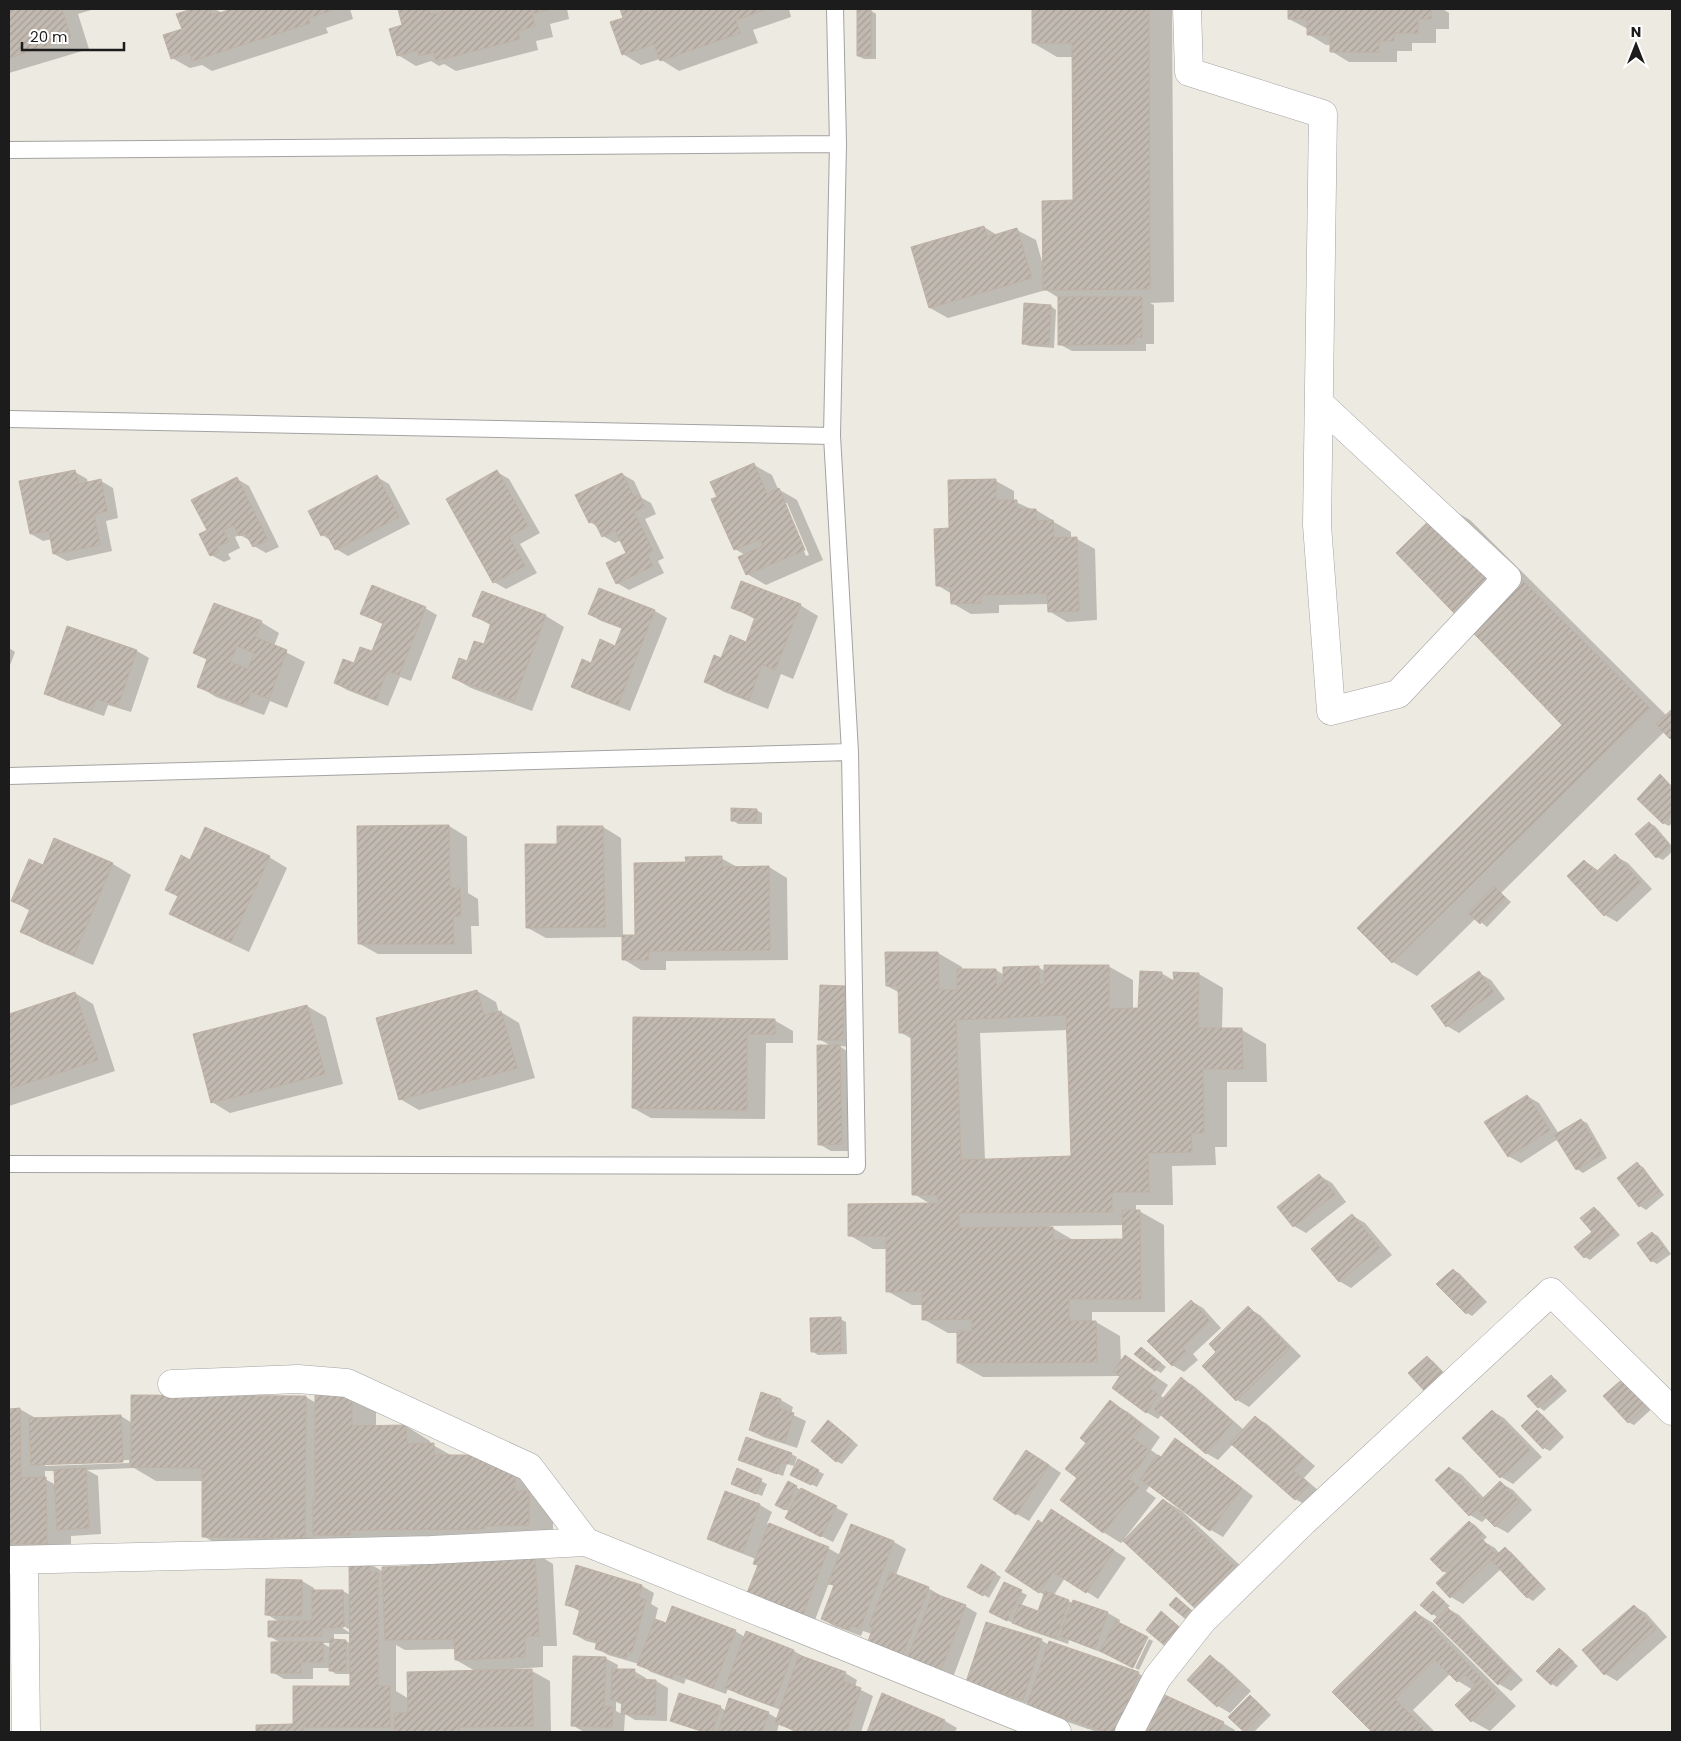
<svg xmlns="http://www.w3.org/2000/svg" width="1681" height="1741" font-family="Poppins,sans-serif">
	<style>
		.shadow { fill: #0003; fill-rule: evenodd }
		.building { fill: url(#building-hatch); stroke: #bfb1a4; fill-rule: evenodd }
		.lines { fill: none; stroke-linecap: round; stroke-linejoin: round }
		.service-casing { stroke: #a3a3a3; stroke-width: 18 }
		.minor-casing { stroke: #a3a3a3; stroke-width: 29 }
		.service { stroke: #fff; stroke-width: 16 }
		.minor { stroke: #fff; stroke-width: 28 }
	</style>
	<defs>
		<pattern id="building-hatch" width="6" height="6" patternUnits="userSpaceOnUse" patternTransform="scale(1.25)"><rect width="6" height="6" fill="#c2bab1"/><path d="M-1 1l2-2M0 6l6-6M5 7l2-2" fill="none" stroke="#a69f98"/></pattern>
	</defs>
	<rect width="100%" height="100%" fill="#edeae1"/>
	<path class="shadow" d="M9 9H91V10L78 14 89 49 9 73Z
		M196 9H214L223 13 228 12 227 9H350L353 19 326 28 328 33 212 71 202 65 190 68 172 58 183 29 178 15Z
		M399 9H444L445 13 450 11 449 9H567L569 19 550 24 553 37 536 41 538 50 456 71 444 64 439 66 431 61 416 66 398 55 404 26Z
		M622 9H789L791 17 753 30 758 43 679 71 660 59 641 65 623 54 625 19Z
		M1033 9H1172L1174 302 1150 303 1154 305V344H1146V351H1072L1059 344V298L1046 290 948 318 930 308 984 227 997 235 1017 230 1036 240 1043 265 1074 201 1073 57H1057L1033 43Z
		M1289 9H1443L1449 13V29H1436V43H1412V51H1397V62H1349L1331 51V45H1326L1308 34V29L1289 19Z
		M870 10 876 14V59H864L858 56Z
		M1051 306 1056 310 1054 348 1029 346 1023 343Z
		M754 465 772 475 778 489 797 500 823 560 766 585 747 574 740 557 745 555 735 549 719 498ZM784 503H787L809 555 806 556Z
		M75 472 87 479 88 483 101 481 113 488 118 518 106 521 112 551 67 561 54 554 52 539 43 541 31 534Z
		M497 472 509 479 540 533 520 544 537 573 506 589 494 582 448 500Z
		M622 474 634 481 642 498 651 503 656 514 645 519 664 558 658 561 664 573 629 590 617 583 628 554 621 540 615 543 603 536 598 527 590 522Z
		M377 477 389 484 410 524 348 556 336 549 332 541 322 535Z
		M237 479 249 486 279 547 266 553 254 546 251 541 240 535 235 537 240 548 228 554 231 559 224 562 211 555Z
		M996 481 1014 491V501L1033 510H1036L1054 521V522L1071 532V539H1077L1095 549 1097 620 1067 622 1049 611V604L999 605V613L971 614 952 603V594L937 585 951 529Z
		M1446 506 1470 520 1667 716 1672 711V738L1665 731 1501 893 1511 902 1487 927 1476 918 1417 976 1393 962 1563 725Z
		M599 589 655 611 667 618 630 711 584 693 572 686 592 664 616 647 623 629 601 621 589 614Z
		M482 592 546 616 564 627 532 711 471 688 453 678 484 646 492 626 473 615Z
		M800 605 818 616 793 679 781 674 768 709 724 692 706 682 722 659 747 643 756 620 733 607Z
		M425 608 437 615 411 681 400 677 388 706 347 690 335 683 354 665 372 653 384 625 362 614Z
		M261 622 279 633 274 646 305 662 287 708 270 701 264 715 216 697 198 686 208 660 195 653Z
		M68 628 137 651 149 658 131 712 108 705 104 716 58 700 46 693Z
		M9 648 15 652 9 668Z
		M1660 776 1672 786V823L1669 826 1663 823Z
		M756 810 762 813V824H738L733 820Z
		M1649 823 1655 826 1672 846V852L1663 860 1657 857 1637 834Z
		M449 826 467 837 468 893 478 899 479 926H471L472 954H378L360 944Z
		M603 827 621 838 623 936H636L687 863 721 858 739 868 769 867 787 878 788 960 666 961V970H641L623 959V937L546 938 528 928 559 845Z
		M55 840 113 864 131 875 93 965 40 942 21 931 30 911 13 901 44 866Z
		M1615 856 1628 863 1652 889 1617 922 1605 915 1585 861 1599 871Z
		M269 857 287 868 249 952 189 924 170 914 179 897 167 890 191 861Z
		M938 953 962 967V971L996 970 1004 975 1038 967 1045 971 1108 966 1133 980V1009H1139L1161 973 1175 981 1199 974 1223 988 1222 1029 1242 1030 1266 1044 1267 1082H1227V1147H1215L1216 1165 1172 1166 1173 1205H1136V1211H1139L1164 1225 1165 1312H1092V1322H1096L1120 1336 1121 1363 1126 1356 1168 1385 1161 1396 1164 1398 1182 1379 1194 1386 1244 1430 1255 1417 1267 1424 1315 1466 1304 1478 1320 1492 1308 1506 1295 1499 1233 1444 1218 1460 1206 1453 1162 1414 1158 1419 1146 1412 1122 1376 983 1377 958 1363V1333H948L923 1319V1305H912L887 1291V1249H873L849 1235 932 1205 914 1194 912 1039 900 1032V993L887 986ZM1068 1030 1072 1157 985 1161 980 1033ZM1124 1225V1240L1075 1241 1049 1226Z
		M1479 973 1491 980 1505 999 1459 1033 1447 1026Z
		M844 987 857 994 855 1047 839 1046 852 1054 854 1151H831L819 1144 833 1047 819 1039Z
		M477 991 496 1002 499 1013 501 1012 519 1023 535 1078 419 1110 400 1099Z
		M75 993 93 1004 115 1071 9 1106V1015Z
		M307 1006 326 1017 343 1084 230 1113 212 1102Z
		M634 1018 774 1020 793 1031V1043H766L765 1119 651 1118 633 1108Z
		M1527 1096 1539 1103 1559 1134 1581 1120 1587 1123 1607 1158 1583 1173 1577 1169 1558 1139 1521 1163 1508 1156Z
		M1637 1164 1643 1167 1664 1195 1646 1210 1640 1206 1619 1178Z
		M1320 1176 1332 1183 1346 1202 1306 1233 1294 1226Z
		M1594 1208 1599 1211 1620 1235 1590 1260 1585 1257 1594 1232Z
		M1353 1216 1365 1223 1392 1255 1351 1288 1339 1281Z
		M1652 1233 1658 1236 1671 1254 1657 1264 1652 1261Z
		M1453 1270 1459 1273 1487 1302 1472 1316 1467 1313Z
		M1191 1301 1203 1308 1221 1328 1193 1354 1198 1360 1184 1372 1172 1365Z
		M1248 1308 1260 1315 1301 1356 1249 1407 1237 1400 1204 1366 1218 1352Z
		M840 1319 846 1322 847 1354 818 1355 812 1351Z
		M1147 1352 1166 1367 1161 1373 1156 1370Z
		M1427 1358 1433 1361 1452 1381 1428 1394Z
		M1552 1377 1557 1380 1567 1391 1544 1411 1539 1407Z
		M316 1391 376 1404V1427L406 1426 430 1441V1445H433L454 1457H486L515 1468 553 1506V1538L227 1550 203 1536V1481H156L134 1468 87 1470 98 1476 101 1534 71 1536V1557L9 1559V1410L20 1409 37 1419 121 1416 132 1423 306 1397 316 1403ZM129 1460V1463L45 1466V1463ZM45 1471H56V1485L45 1479Z
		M762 1393 781 1400 793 1407 791 1414 806 1421 797 1448 763 1437 750 1430Z
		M1605 1396 1656 1405 1634 1425 1628 1422Z
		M1110 1402 1128 1412 1160 1437 1151 1450 1162 1458 1176 1440 1188 1447 1253 1496 1223 1537 1211 1530 1150 1485 1146 1491 1156 1498 1125 1538 1127 1539 1164 1500 1182 1511 1259 1583 1220 1623 1202 1613 1124 1540 1121 1543 1103 1532 1079 1478 1087 1443Z
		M1492 1411 1504 1418 1542 1457 1513 1484 1501 1477 1464 1438Z
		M1538 1412 1543 1415 1564 1437 1550 1451 1544 1448Z
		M834 1425 858 1445 842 1464 836 1461Z
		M791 1454 797 1457 794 1466 787 1464 783 1476 739 1459Z
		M1039 1458 1061 1473 1029 1521 1017 1514Z
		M1450 1468 1462 1475 1484 1498 1501 1483 1513 1490 1532 1510 1508 1533 1495 1526 1487 1517 1482 1522 1470 1515 1437 1480Z
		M738 1470 767 1484 762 1496 738 1486Z
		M818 1471 824 1474 817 1487 797 1477Z
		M788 1483 848 1514 833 1542 799 1525 790 1512 777 1505Z
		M726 1492 760 1505 772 1512 767 1524 828 1548 840 1555 852 1526 894 1542 906 1549 896 1575 928 1588 940 1595V1597L965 1606 977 1613 952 1680 880 1652 872 1634 863 1631 861 1636 834 1626 822 1619 835 1586 829 1583 815 1620 761 1599 759 1566 755 1563 756 1559 720 1545 708 1538Z
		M1052 1510 1126 1558 1098 1599 1065 1578 1054 1595 1073 1603 1074 1602 1108 1613 1120 1620 1108 1655 1069 1640 1068 1644 1025 1629 996 1615 1021 1592 1027 1595 1021 1606 1039 1613 1045 1595 1039 1592 1043 1524Z
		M1470 1522 1475 1525 1487 1537 1483 1541 1495 1548 1500 1554 1505 1549 1511 1552 1546 1589 1533 1601 1527 1597 1501 1569 1463 1604 1451 1597 1448 1574 1443 1571Z
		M535 1553 553 1564 557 1646H543V1667L512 1669 513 1671H532L550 1681 551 1732H257V1726H294L351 1687V1674H336L330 1670V1668H313V1679H284L272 1672 281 1643 269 1636 280 1622 266 1614 302 1581 314 1588V1591H343L350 1595 370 1564 384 1572ZM339 1623 350 1630V1633L338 1625ZM334 1634H350L351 1644 346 1641H334ZM322 1643H331V1648L329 1647ZM396 1645 405 1650 456 1649V1660L477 1672 409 1699 396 1691Z
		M981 1565 1001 1577 989 1598 969 1586Z
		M577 1567 642 1586 654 1593 651 1604 658 1608 655 1620 666 1624 735 1631 745 1637 747 1633 794 1651 806 1658 845 1673 857 1680 855 1687 873 1696 861 1732H795L779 1724 777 1732H703L672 1720 720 1707 726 1711 768 1713 778 1719 781 1710 738 1694 728 1688 726 1694 686 1679 684 1684 651 1672 639 1664 608 1655 596 1648 598 1644 586 1641 574 1634 581 1612 566 1604Z
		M1434 1593 1450 1606 1447 1608 1459 1615 1523 1680 1511 1691 1499 1684 1435 1621 1438 1618 1433 1614Z
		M1634 1606 1646 1613 1667 1637 1617 1681 1605 1674Z
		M1415 1612 1433 1623 1516 1706 1490 1731 1472 1721 1473 1690 1458 1681 1450 1674 1413 1710 1435 1732H1373L1334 1692Z
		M1149 1639 1153 1641 1139 1670 1135 1668Z
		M1041 1640 1049 1645 1138 1673 1156 1684 1150 1703 1223 1723 1235 1730 1234 1732H1097L1047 1715 1028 1704 980 1689Z
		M1559 1649 1578 1666 1557 1687 1552 1684Z
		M1210 1657 1222 1664 1251 1691 1230 1713 1218 1706 1189 1680Z
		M605 1658 618 1665 617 1670 634 1671 646 1678V1681H656L668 1688 667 1721 635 1720 625 1714 624 1732H584L572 1725ZM616 1702 623 1705 622 1714 616 1711Z
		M883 1695 945 1721 957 1728 955 1732H868Z
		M1251 1696 1256 1700 1271 1715 1254 1732H1246L1230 1717Z"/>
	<path class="building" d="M9 9H62L71 38 9 58Z
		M192 9H210L212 15 226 11V9H336L308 18 310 23 192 61 190 52 171 59 163 35 182 29 176 14Z
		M398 9H429L431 15 448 10V9H551L532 14 535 26 518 31 520 39 436 61 434 52 419 56 418 50 397 56 389 29 402 25Z
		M620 9H647L648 12 656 9H767L736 20 740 33 660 61 654 44 622 55 610 22 623 18Z
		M857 9H871V56H857Z
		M1032 9H1149L1150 289 1043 290 1042 201 1073 200 1072 43H1032Z
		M1288 9H1431V19H1418V33H1394V41H1379V52H1330V35H1307V19H1288Z
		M984 226 987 237 1017 228 1032 278 929 308 911 247Z
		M1058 297H1142V337H1134V344L1058 345Z
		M1024 303 1051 305 1049 345 1022 344Z
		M754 463 767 494 779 488 805 550 746 575 738 557 763 546 760 539 734 550 711 499 717 497 710 482Z
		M75 470 79 484 101 479 107 511 94 514 100 545 53 554 49 531 30 534 19 481Z
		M497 470 528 526 509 537 525 566 493 583 446 499Z
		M622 473 634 497 639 495 645 507 634 512 653 551 647 554 653 566 616 584 606 563 626 553 615 530 602 537 594 521 589 523 575 495Z
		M377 475 399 517 335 550 326 533 321 536 308 511Z
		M237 477 268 540 253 547 245 533 239 536 234 525 223 530 229 541 217 547 219 552 210 556 199 534 207 530 191 500Z
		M996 479V500H1017V509H1036V521L1053 520 1054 538 1077 537 1079 611 1048 612 1047 593 981 595V603L951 604 950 586H936L934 529 949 528 948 480Z
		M1446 504 1650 708 1392 963 1357 928 1562 725 1396 553Z
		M741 581 801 604 775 670 762 664 749 700 704 682 714 655 721 658 730 635 746 642 755 617 731 608Z
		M372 585 426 607 399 675 387 671 376 700 334 683 343 659 354 663 360 647 372 651 383 623 360 614Z
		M599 588 655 610 618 705 571 687 582 659 591 663 600 639 615 646 622 628 588 614Z
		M482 591 546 615 514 701 452 678 459 658 467 661 474 641 484 644 491 623 472 616Z
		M214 603 262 621 255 637 287 650 269 699 251 692 246 706 197 687 207 659 193 653ZM237 646 254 653 248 669 230 662Z
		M67 626 137 650 118 706 96 699 92 710 44 694Z
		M1672 709V737L1670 739 1656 724Z
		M1660 774 1672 787V814L1663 824 1637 799Z
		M731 808 757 809 756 822 731 821Z
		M1649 822 1670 846 1656 858 1635 834Z
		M449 825 450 888H460L461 916 453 917 454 944H358L357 826Z
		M557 826H603L605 927 526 928 525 844H557Z
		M205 827 270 856 231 942 169 914 178 896 165 890 181 855 190 860Z
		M54 838 113 863 74 955 20 932 30 909 11 901 29 859 43 865Z
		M1615 854 1641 882 1604 916 1567 876 1584 860 1596 872Z
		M722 856V867L769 866 770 950 648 951 649 960H622V935H635L634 863 686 862 685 857Z
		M1494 886 1506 898 1480 924 1468 913Z
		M885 952H938L939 990H957V969H996V984H1003V967L1039 966V984H1044V965H1109V1009L1138 1008 1140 971 1162 972V980H1174L1173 972 1199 973 1198 1028H1242L1243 1069H1203L1204 1133H1191L1192 1152 1148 1153 1149 1192H1112V1212L959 1213V1228L1053 1227V1240L1123 1239 1122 1210H1140L1141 1299H1069V1321H1096L1097 1362 957 1363V1331H972V1319L922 1320V1291L886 1292V1236H848V1204L938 1203V1195H912L911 1033H899L898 986H886ZM1066 1015 1071 1156 961 1160 956 1020Z
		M1479 971 1494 992 1446 1027 1431 1006Z
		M820 985 845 986 843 1040H818Z
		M477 990 484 1015 501 1011 517 1068 399 1100 376 1018Z
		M75 992 98 1060 9 1089V1014Z
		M307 1005 325 1074 211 1103 193 1034Z
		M633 1017 775 1019V1034H747V1110L632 1108Z
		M817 1045H840L842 1144 818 1145Z
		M1527 1095 1550 1130 1508 1157 1484 1122Z
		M1581 1119 1602 1154 1576 1170 1554 1135Z
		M1637 1162 1660 1191 1639 1207 1617 1178Z
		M1319 1174 1335 1194 1293 1227 1277 1207Z
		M1594 1207 1615 1231 1584 1258 1574 1247 1592 1232 1580 1218Z
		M1352 1214 1380 1248 1339 1282 1311 1249Z
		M1652 1232 1666 1250 1651 1262 1637 1243Z
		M1453 1269 1482 1298 1466 1314 1436 1284Z
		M1191 1300 1210 1321 1182 1347 1187 1352 1172 1366 1147 1341Z
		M1248 1306 1290 1348 1236 1401 1202 1366 1216 1352 1209 1344Z
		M841 1317V1351L811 1352 810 1318Z
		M1141 1347 1161 1363 1155 1371 1134 1354Z
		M1125 1355 1157 1378 1149 1388 1159 1395 1146 1413 1112 1388 1120 1376 1113 1371Z
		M1427 1356 1447 1378 1428 1395 1408 1373Z
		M1551 1375 1562 1388 1538 1408 1527 1396Z
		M1627 1375 1651 1401 1628 1423 1603 1396Z
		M1181 1377 1233 1422 1206 1454 1154 1409Z
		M315 1389H352V1426L406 1425 407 1444 434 1443V1455H487V1467H515V1491H529V1525L484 1526V1529L350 1530V1535H313V1501H315Z
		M761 1392 781 1399 778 1408 794 1413 785 1442 749 1430Z
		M131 1395 306 1396 305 1538 202 1537V1468L131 1467Z
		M1110 1400 1143 1426 1133 1438 1150 1451 1129 1479 1139 1487 1103 1533 1060 1500 1077 1478 1065 1469 1086 1443 1080 1438Z
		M20 1408 21 1478 46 1477 47 1544H9V1409Z
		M1492 1410 1530 1450 1500 1478 1462 1438Z
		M1537 1410 1559 1433 1543 1449 1521 1426Z
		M121 1415 123 1462 31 1465 29 1418Z
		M1255 1416 1304 1458 1293 1470 1309 1484 1295 1500 1230 1443Z
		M828 1420 853 1441 836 1462 811 1441Z
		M746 1437 792 1453 788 1464 781 1462 777 1474 738 1460Z
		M1175 1438 1242 1488 1210 1531 1140 1479 1158 1455 1161 1457Z
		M1026 1450 1049 1465 1016 1515 993 1499Z
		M798 1459 819 1470 811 1485 790 1475Z
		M1449 1467 1481 1500 1500 1481 1520 1502 1495 1527 1477 1509 1469 1516 1435 1480Z
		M86 1468 89 1528 57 1530 54 1470Z
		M737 1468 762 1479 756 1494 731 1484Z
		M788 1481 797 1486 785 1510 775 1505Z
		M801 1488 837 1506 821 1537 785 1518Z
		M725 1491 760 1504 743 1552 707 1539Z
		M1163 1499 1241 1572 1201 1614 1123 1541Z
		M1051 1509 1114 1550 1086 1593 1053 1572 1039 1593 1005 1571 1038 1520 1042 1523Z
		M1469 1521 1482 1534 1443 1572 1430 1559Z
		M769 1523 829 1547 803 1614 747 1593 758 1565 753 1564Z
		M851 1524 894 1541 860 1629 851 1625 849 1630 821 1619 834 1585 828 1584Z
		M1482 1539 1497 1555 1450 1598 1436 1583Z
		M1505 1547 1541 1585 1527 1598 1491 1560Z
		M535 1552 539 1636H525V1657L455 1660 454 1639 385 1640 382 1567 411 1566V1557Z
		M349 1563H370V1572H378V1686H390V1727H303V1732H256V1725L293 1724V1686H350Z
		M981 1564 996 1573 983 1596 967 1587Z
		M576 1565 642 1585 639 1598 646 1600 632 1652 628 1651 626 1658 595 1649 597 1641 573 1634 580 1609 565 1605Z
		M890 1572 929 1587 901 1659 866 1646 873 1628 869 1626Z
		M266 1579 302 1580V1616L265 1615Z
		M1004 1582 1022 1590 1007 1621 989 1612Z
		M312 1590H343L344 1627 322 1628V1636L268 1637V1621H312Z
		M1045 1591 1069 1600 1056 1638 1012 1623 1019 1604 1038 1611Z
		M1433 1591 1445 1602 1432 1615 1420 1605Z
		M933 1593 966 1605 939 1675 906 1662Z
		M1176 1597 1198 1616 1192 1624 1169 1605Z
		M1073 1600 1108 1612 1095 1649 1060 1636Z
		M1634 1605 1656 1629 1604 1675 1582 1650Z
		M672 1606 736 1630 713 1688 674 1673 672 1678 637 1665 655 1619 666 1623Z
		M1447 1607 1512 1672 1498 1685 1433 1621Z
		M1161 1611 1185 1632 1170 1650 1146 1630Z
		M1415 1611 1498 1695 1471 1722 1455 1705 1476 1685 1465 1675 1457 1682 1435 1660 1395 1699 1428 1732H1372L1332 1692Z
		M1116 1621 1148 1637 1133 1668 1100 1651Z
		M986 1622 1042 1639 1023 1700 966 1682Z
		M746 1631 794 1650 773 1706 725 1688Z
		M330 1639 346 1640V1671H329Z
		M1049 1641 1139 1672 1117 1732H1106L1027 1705Z
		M271 1642H323V1662H301V1673H271Z
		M1559 1648 1574 1662 1551 1685 1536 1671Z
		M799 1655 846 1672 842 1681 861 1688 847 1730 853 1732H800L775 1723Z
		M1210 1655 1240 1683 1217 1707 1187 1680Z
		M573 1656 606 1657 604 1707H613L612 1727 571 1726Z
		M532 1669 533 1726 459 1727V1732H395L394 1713H408L407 1672Z
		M612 1669H635L634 1679 656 1680 655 1715 621 1714 622 1701 611 1700Z
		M1156 1691 1224 1722 1219 1732H1138Z
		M679 1693 721 1706 712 1732H704L670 1721Z
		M882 1693 945 1720 940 1732H867Z
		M1250 1695 1266 1711 1244 1732 1228 1717Z
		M729 1698 769 1712 762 1732H718Z"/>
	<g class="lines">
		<defs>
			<path id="service" d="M9 150 838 144
				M9 419 832 436
				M9 776 850 752
				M9 1164 857 1166 850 752 832 436 838 144 835 9"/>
			<path id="minor" d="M1187 9 1189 72 1323 114 1317 525 1331 711 1398 694 1507 578 1319 403
				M172 1384 298 1379 347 1383 529 1467 586 1542
				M9 1560 431 1550 586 1542 1057 1732
				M24 1560 26 1732
				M1129 1732 1157 1678 1202 1621 1304 1521 1551 1292 1672 1411"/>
		</defs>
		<use href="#service" class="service-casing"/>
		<use href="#minor" class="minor-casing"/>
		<use href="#service" class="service"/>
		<use href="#minor" class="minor"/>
	</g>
	<rect width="1681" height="1741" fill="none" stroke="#1c1c1c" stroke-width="20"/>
	<g transform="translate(1636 45)" stroke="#ffffff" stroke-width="4" paint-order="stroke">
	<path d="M0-4L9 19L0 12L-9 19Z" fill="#1c1c1c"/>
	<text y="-8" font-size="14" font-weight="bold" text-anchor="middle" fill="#1c1c1c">N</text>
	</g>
	<path d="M22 42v8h102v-8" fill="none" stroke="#1c1c1c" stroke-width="2.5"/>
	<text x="30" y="42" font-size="15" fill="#1c1c1c" stroke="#ffffff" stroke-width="4" paint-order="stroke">20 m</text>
</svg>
